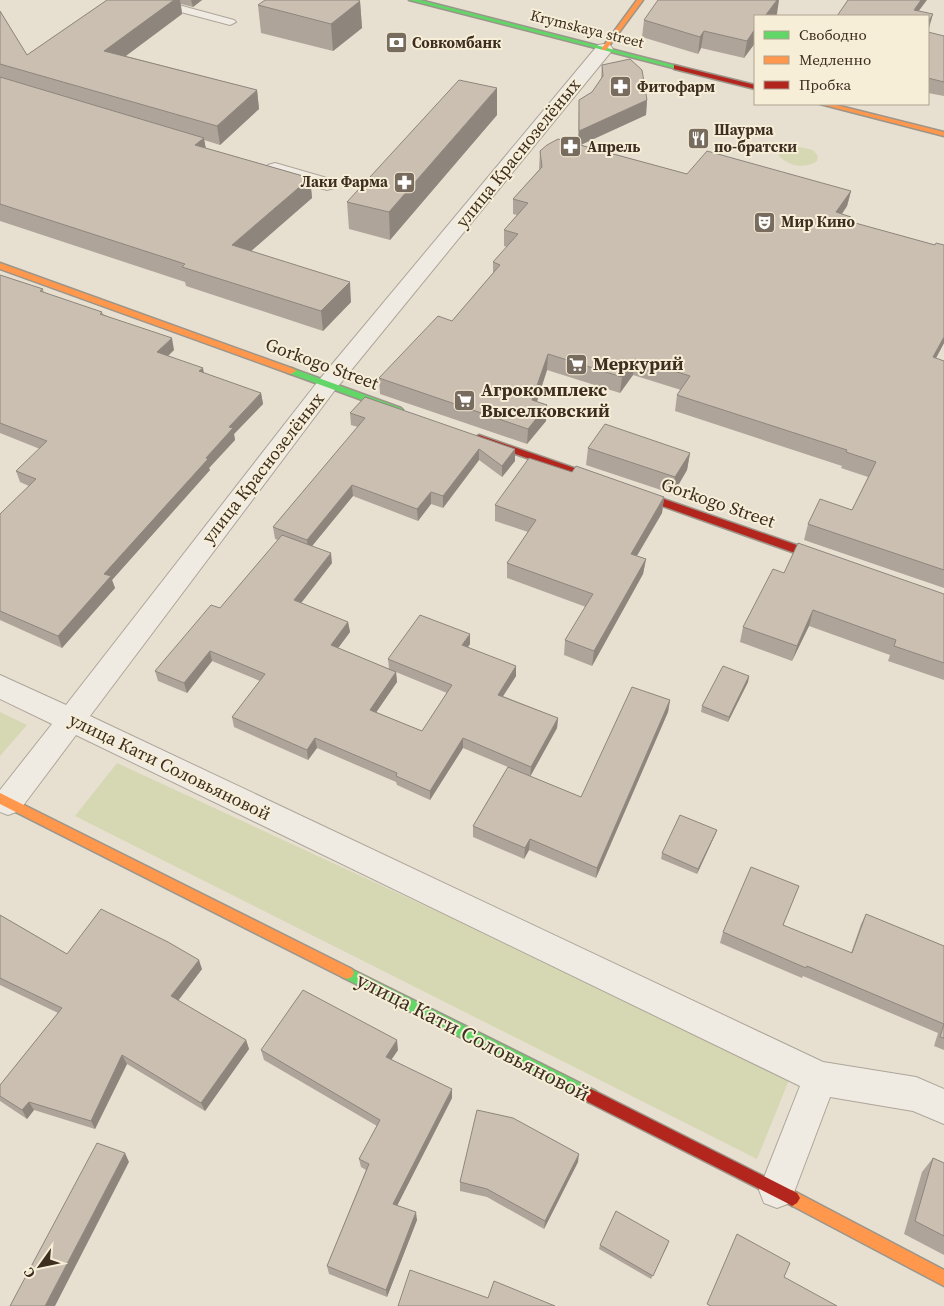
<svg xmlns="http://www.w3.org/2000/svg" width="944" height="1306" font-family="'Source Serif 4',serif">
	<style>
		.green { fill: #d6d7b3 }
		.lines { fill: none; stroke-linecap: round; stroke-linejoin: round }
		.lane-casing { stroke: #ada599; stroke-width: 2 }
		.street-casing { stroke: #ada599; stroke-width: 2 }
		.fast-casing { stroke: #9c958a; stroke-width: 3 }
		.slow-casing { stroke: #9c958a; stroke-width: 3 }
		.jam-casing { stroke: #9c958a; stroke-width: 3 }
		.lane { fill: #efebe3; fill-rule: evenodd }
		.street { fill: #efebe3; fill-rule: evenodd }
		.fast { fill: #63d668; fill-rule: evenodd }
		.slow { fill: #ff974d; fill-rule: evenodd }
		.jam { fill: #b3261e; fill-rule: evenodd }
		.wall { fill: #afa499; fill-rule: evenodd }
		.shaded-wall { fill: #8e867d }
		.building { fill: #cbbfb2; stroke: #8e867d }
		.labels { text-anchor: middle; stroke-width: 4; stroke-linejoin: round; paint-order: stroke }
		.far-street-label { font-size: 15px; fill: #3d2e20; stroke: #f7eed8 }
		.far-poi-label { font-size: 15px; font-weight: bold; fill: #3d2e20; stroke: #f7eed8; text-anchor: start }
		.street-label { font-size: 18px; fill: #3d2e20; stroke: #f7eed8 }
		.poi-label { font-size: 18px; font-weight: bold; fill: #3d2e20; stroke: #f7eed8; text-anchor: start }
		.near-street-label { font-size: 21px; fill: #3d2e20; stroke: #f7eed8 }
	</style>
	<rect width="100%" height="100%" fill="#e7e0d1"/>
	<path class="green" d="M795 146 813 150 818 156 817 161C805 169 790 167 779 156L780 151 786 148Z
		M0 712 27 725 0 756Z
		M117 763 791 1075 757 1159 75 816Z"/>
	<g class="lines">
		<defs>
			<path id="lane" d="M141 0H160L234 20 236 22 230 25 143 2Z"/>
			<path id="street" d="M604 44 610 45 613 49 610 53 335 390 90 716 823 1062 916 1077 944 1089V1124L913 1111 830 1097 790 1203 777 1208 764 1203 759 1190 800 1086 76 735 19 811 8 815 0 812V790L52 724 0 699V675L66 705 319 380 598 45Z
				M275 163 334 180 337 184 334 188 327 190 268 173 265 169 268 165Z"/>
			<path id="fast" d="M409 0H420L681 67 677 69Z
				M291 368 401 408 403 410 398 413 395 412 288 373 286 371Z
				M347 967 596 1091 598 1096 596 1101 591 1103 586 1101 342 977 340 973 342 969Z"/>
			<path id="slow" d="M637 0H643L606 50H602V48Z
				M820 104H832L944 132V136Z
				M0 263 294 369 296 371 291 374 288 373 0 269Z
				M0 793 352 969 354 973 352 977 347 979 342 977 0 804Z
				M792 1190 944 1270V1286L787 1203 784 1198 787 1193Z"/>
			<path id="jam" d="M674 65 755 85V89L674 69Z
				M479 435 834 558 835 561 830 565 826 564 476 440 474 438Z
				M591 1089 797 1193 800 1198 797 1203 792 1206 787 1203 586 1101 584 1096 586 1091Z"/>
		</defs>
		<use href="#lane" class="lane-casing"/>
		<use href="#street" class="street-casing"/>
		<use href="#fast" class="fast-casing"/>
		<use href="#slow" class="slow-casing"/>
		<use href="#jam" class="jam-casing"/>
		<use href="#lane" class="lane"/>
		<use href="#street" class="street"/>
		<use href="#fast" class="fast"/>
		<use href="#slow" class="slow"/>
		<use href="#jam" class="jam"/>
	</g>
	<path class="wall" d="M107 0H202L193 7 181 4 182 14 126 56 257 90 259 109 220 145 204 140 206 148 310 178 312 198 251 251 351 302 323 331 186 286 185 282 0 221V11L27 55Z
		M360 1 362 28 333 51 261 33 258 5Z
		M777 14 744 58 701 48 698 54 642 37 644 20Z
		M928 32 944 36V96L928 93Z
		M602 65 647 100 646 115 581 145 687 174 851 191 847 206 842 214 850 222 935 245H944V343L936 358 944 361V588L804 540 808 524 852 510 868 477 841 468 842 466 675 411 677 395 681 390 633 375 620 393 547 370 537 402 547 405 546 421 527 444 380 394 379 378 452 321 493 273V262L507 247 504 246V230L517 215 513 214V199L539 170 540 151 578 144 579 100 592 92 601 79Z
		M497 115 390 240 349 229 347 202Z
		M0 275 43 289 44 293 102 312 103 314 174 350 168 356 204 373 261 393 263 404 234 434 235 440 209 468 210 470 112 580 115 588 62 648 0 620V514L29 486 20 482 16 471 40 449 0 433Z
		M365 397 515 461 502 477 479 460 443 508 431 504 418 521 353 496 312 546 332 563 301 603 348 622 350 632 338 648 389 669 388 659 470 644 468 647 516 676 503 696 558 718 557 728 530 776 581 797 670 700 668 712 596 878 529 850 524 859 473 837V826L508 767 463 748 430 800 397 785 396 782 317 748 308 760 234 727 232 717 260 681 212 661 187 693 158 681 155 671 220 608 278 540 275 539 273 527 358 427 351 425 350 413ZM396 672 447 693 422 731 376 712 397 682Z
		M588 448 690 453 687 470 673 494 586 465Z
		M572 472 664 497 662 513 637 556 646 559 643 574 592 666 564 655 565 640 586 607 507 578V563L528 532 495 521V505Z
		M784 573 944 594V680L888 661 890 655 809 626 792 661 740 642 743 627Z
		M749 676 748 682 728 722 701 712 702 706Z
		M717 830 715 835 697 874 661 859 662 853Z
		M799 886 783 925 851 953 861 924 866 914 944 946V1050L934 1046 938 1033 803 976 802 978 720 943 723 932Z
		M0 915 67 954 202 969 178 1001 246 1040 249 1049 205 1111 127 1064 95 1129 34 1110 27 1119 0 1101V1085L58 1013 0 985Z
		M261 1050H398L391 1060 452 1098 397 1205 417 1220 387 1297 329 1274 327 1266 366 1170 361 1167 359 1159 377 1126 264 1060Z
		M933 1158 944 1163V1255L904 1234 922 1172Z
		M578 1162 544 1229 487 1197 460 1191V1182Z
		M600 1245H668L651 1279 599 1249Z"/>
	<path class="shaded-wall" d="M174 0H180L182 14 108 69 104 51Z
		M191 0H202L193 7Z
		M777 0H779L777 14 775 16H765Z
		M921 0H927L915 16 914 10Z
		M360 1 362 28 333 51 331 24Z
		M933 14 929 28 928 30V22Z
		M755 29V43L744 58 747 41Z
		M704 31 701 48 698 54 700 37Z
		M497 88V115L390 240 389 212Z
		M257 90 259 109 220 145 217 126Z
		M647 100 646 115 578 146 579 131Z
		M204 138 207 157 195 145Z
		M310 178 312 198 235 265 232 245Z
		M851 191 847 206 832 228 836 212Z
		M350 282 351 302 323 331 321 311Z
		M944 337V343L928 373 933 357Z
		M172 338 174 350 160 363 157 352Z
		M548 354 547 370 532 416V400Z
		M635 359 633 375 620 393 622 377Z
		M203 368 205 379 199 371Z
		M261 393 263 404 234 434 235 440 209 468 210 470 112 580 115 588 62 648 58 636 104 574 206 458 229 427Z
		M547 405 546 421 527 444 528 429Z
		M479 449V460L443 508V496Z
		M515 449V461L502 477V466Z
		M690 453 687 470 673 494 675 477Z
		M352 485 353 496 308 551 307 540Z
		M431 492V504L418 521 417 509Z
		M664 497 662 513 629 569 631 554Z
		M331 553 332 563 295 611 294 600Z
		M646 559 643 574 592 666 594 651Z
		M813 610 809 626 792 661 797 646Z
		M348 622 350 632 333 655 331 645Z
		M470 634V644L462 655V645Z
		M210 651 212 661 187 693 184 683Z
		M516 666V676L498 704V695Z
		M396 672 397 682 371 720 370 710Z
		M749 676 748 682 728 722 729 717Z
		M670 700 668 712 596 878 597 868Z
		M558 718 557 728 530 777 531 767Z
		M315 738 317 748 308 760 307 750Z
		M463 738V748L430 800V791Z
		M717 830 715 835 697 874 698 869Z
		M530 839 529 850 524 859 525 848Z
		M199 960 202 969 174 1006 171 996Z
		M246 1040 249 1049 205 1111 201 1103Z
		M397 1040 398 1050 387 1066 386 1057Z
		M122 1055 127 1064 95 1129 91 1121Z
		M452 1089V1098L394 1212 393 1204Z
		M29 1102 34 1110 27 1119 22 1110Z
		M125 1153 129 1162 55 1306H45Z
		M579 1154 578 1162 544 1229 545 1221Z
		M416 1212 417 1220 387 1297 386 1290Z"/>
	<path class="building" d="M107 0H174L104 51 257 90 217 126 0 64V11L27 55Z
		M265 0H358L360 1 331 24 258 5Z
		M658 0H777L765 16H755V29L747 41 704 31 700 37 644 20Z
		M848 0H921L914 10 933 14 928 22V16H837Z
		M928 32 944 36V82L928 78Z
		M630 59 642 70 647 100 579 131V100L592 92 603 76 602 65Z
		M0 77 204 138 195 145 310 178 232 245 350 282 321 311 182 267 185 264 0 204Z
		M459 80 497 88 389 212 347 202Z
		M558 139 687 174 707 151 851 191 836 212 851 217 848 221 935 245 936 243 944 245V337L933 357 944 361V570L808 524 820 499 852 510 876 462 846 452 847 450 677 395 690 376 635 359 622 377 548 354 532 400 547 405 528 429 379 378 438 316 452 321 500 265 493 262 518 234 504 230 528 203 513 199 542 167 540 151 547 145Z
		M0 275 43 289 40 291 102 312 100 314 172 338 157 352 203 368 199 371 261 393 229 427 233 428 206 458 208 459 104 574 111 576 58 636 0 611V514L36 479 16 471 47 441 0 423Z
		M365 397 515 449 502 466 479 449 443 496 431 492 417 509 352 485 307 540 273 527 365 418 350 413Z
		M605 424 690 453 675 477 588 448Z
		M529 458 572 472 576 466 664 497 631 554 646 559 594 651 565 640 593 594 507 563 536 520 495 505Z
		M282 535 331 553 294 600 348 622 331 645 396 672 370 710 422 731 452 685 388 659 420 615 470 634 462 645 516 666 498 695 558 718 531 767 463 738 430 791 396 776 397 773 315 738 307 750 232 717 265 674 210 651 184 683 155 671 211 605 220 608Z
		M798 543 944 594V663L894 646 896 640 813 610 797 646 743 627 773 569 784 573Z
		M723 666 749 676 729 717 702 706Z
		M632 687 670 700 597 868 530 839 525 848 473 826 508 767 581 797Z
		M680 815 717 830 698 869 662 853Z
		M751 867 799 886 783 925 852 953 866 914 944 946V1038L940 1037 944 1024 807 966 806 968 723 932Z
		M101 909 168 942 199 960 171 996 246 1040 201 1103 122 1055 91 1121 29 1102 22 1110 0 1096V1085L62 1008 0 978V915L67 954Z
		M303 990 397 1040 386 1057 452 1089 393 1204 416 1212 386 1290 327 1266 369 1164 359 1159 380 1120 261 1050Z
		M477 1110 513 1118 579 1154 545 1221 487 1189 460 1182Z
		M97 1143 125 1153 45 1306H10Z
		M933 1158 944 1163V1236L915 1221Z
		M616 1211 669 1241 653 1276 600 1245Z
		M737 1234 790 1263 784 1277 837 1306H711L707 1304Z
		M410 1270 488 1298 494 1281 555 1306H398Z"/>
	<defs>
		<symbol id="bank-square" viewBox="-11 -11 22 22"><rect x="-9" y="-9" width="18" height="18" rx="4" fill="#786c5e" stroke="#f7eed8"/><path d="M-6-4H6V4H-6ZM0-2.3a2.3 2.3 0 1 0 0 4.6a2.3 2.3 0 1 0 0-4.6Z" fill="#fff"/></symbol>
		<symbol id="pharmacy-square" viewBox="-11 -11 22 22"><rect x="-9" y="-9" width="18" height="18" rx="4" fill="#786c5e" stroke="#f7eed8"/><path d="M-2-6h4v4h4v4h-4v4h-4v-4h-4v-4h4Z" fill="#fff"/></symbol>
		<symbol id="restaurant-square" viewBox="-11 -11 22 22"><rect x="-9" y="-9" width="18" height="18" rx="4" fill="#786c5e" stroke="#f7eed8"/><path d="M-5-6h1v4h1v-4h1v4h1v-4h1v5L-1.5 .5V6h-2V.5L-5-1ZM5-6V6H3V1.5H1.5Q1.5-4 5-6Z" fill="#fff"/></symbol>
		<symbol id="theatre-square" viewBox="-11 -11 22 22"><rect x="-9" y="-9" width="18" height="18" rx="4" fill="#786c5e" stroke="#f7eed8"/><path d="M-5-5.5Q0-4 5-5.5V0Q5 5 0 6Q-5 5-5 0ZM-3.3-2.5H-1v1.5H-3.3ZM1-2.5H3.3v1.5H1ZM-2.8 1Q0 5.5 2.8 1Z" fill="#fff"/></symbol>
		<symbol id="supermarket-square" viewBox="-11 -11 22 22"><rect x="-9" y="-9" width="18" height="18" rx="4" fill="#786c5e" stroke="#f7eed8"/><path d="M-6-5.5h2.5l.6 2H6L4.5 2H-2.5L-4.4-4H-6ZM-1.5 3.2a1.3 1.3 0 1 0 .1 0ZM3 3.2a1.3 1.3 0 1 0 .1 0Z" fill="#fff"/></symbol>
	</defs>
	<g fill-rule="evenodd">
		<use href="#bank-square" x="384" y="30" width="25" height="25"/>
		<use href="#pharmacy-square" x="608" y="74" width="25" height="25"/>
		<use href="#restaurant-square" x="686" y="126" width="25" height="25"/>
		<use href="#pharmacy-square" x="558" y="134" width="25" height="25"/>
		<use href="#pharmacy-square" x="392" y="170" width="25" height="25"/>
		<use href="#theatre-square" x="752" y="210" width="25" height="25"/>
		<use href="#supermarket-square" x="564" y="352" width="25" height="25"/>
		<use href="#supermarket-square" x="452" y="388" width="25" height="25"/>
	</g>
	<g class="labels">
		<g class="far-street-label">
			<text transform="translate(587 29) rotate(14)" y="5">Krymskaya street</text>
		</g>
		<g class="far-poi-label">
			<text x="412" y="48">Совкомбанк</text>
			<text x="637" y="92">Фитофарм</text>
			<text x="714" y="135">Шаурма<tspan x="714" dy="17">по-братски</tspan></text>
			<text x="587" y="152">Апрель</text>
			<text x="388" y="187" text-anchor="end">Лаки Фарма</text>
			<text x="781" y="227">Мир Кино</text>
		</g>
		<g class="street-label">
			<text transform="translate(518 153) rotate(-51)" y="6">улица Краснозелёных</text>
			<text transform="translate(322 364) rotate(20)" y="6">Gorkogo Street</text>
			<text transform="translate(263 468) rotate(-52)" y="6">улица Краснозелёных</text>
			<text transform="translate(718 503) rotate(19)" y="6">Gorkogo Street</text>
			<text transform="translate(170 767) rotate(26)" y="6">улица Кати Соловьяновой</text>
		</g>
		<g class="poi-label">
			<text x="593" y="370">Меркурий</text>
			<text x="481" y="396">Агрокомплекс<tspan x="481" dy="21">Выселковский</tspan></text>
		</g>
		<g class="near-street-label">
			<text transform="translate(473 1037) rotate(27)" y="7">улица Кати Соловьяновой</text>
		</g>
	</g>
	<rect x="754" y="15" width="175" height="90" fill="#f7eed8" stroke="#ada18e"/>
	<rect x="764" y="31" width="25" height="8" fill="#63d668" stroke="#ada18e"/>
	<text x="799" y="40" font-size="15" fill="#3d2e20">Свободно</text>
	<rect x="764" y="56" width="25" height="8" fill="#ff974d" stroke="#ada18e"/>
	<text x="799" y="65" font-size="15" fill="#3d2e20">Медленно</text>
	<rect x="764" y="81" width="25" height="8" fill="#b3261e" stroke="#ada18e"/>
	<text x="799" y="90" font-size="15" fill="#3d2e20">Пробка</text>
	<g transform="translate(40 1266) rotate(237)" stroke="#f7eed8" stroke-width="4" paint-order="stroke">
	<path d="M0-4L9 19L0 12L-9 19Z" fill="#3d2e20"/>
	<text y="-8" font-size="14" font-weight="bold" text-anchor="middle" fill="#3d2e20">С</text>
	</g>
</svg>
